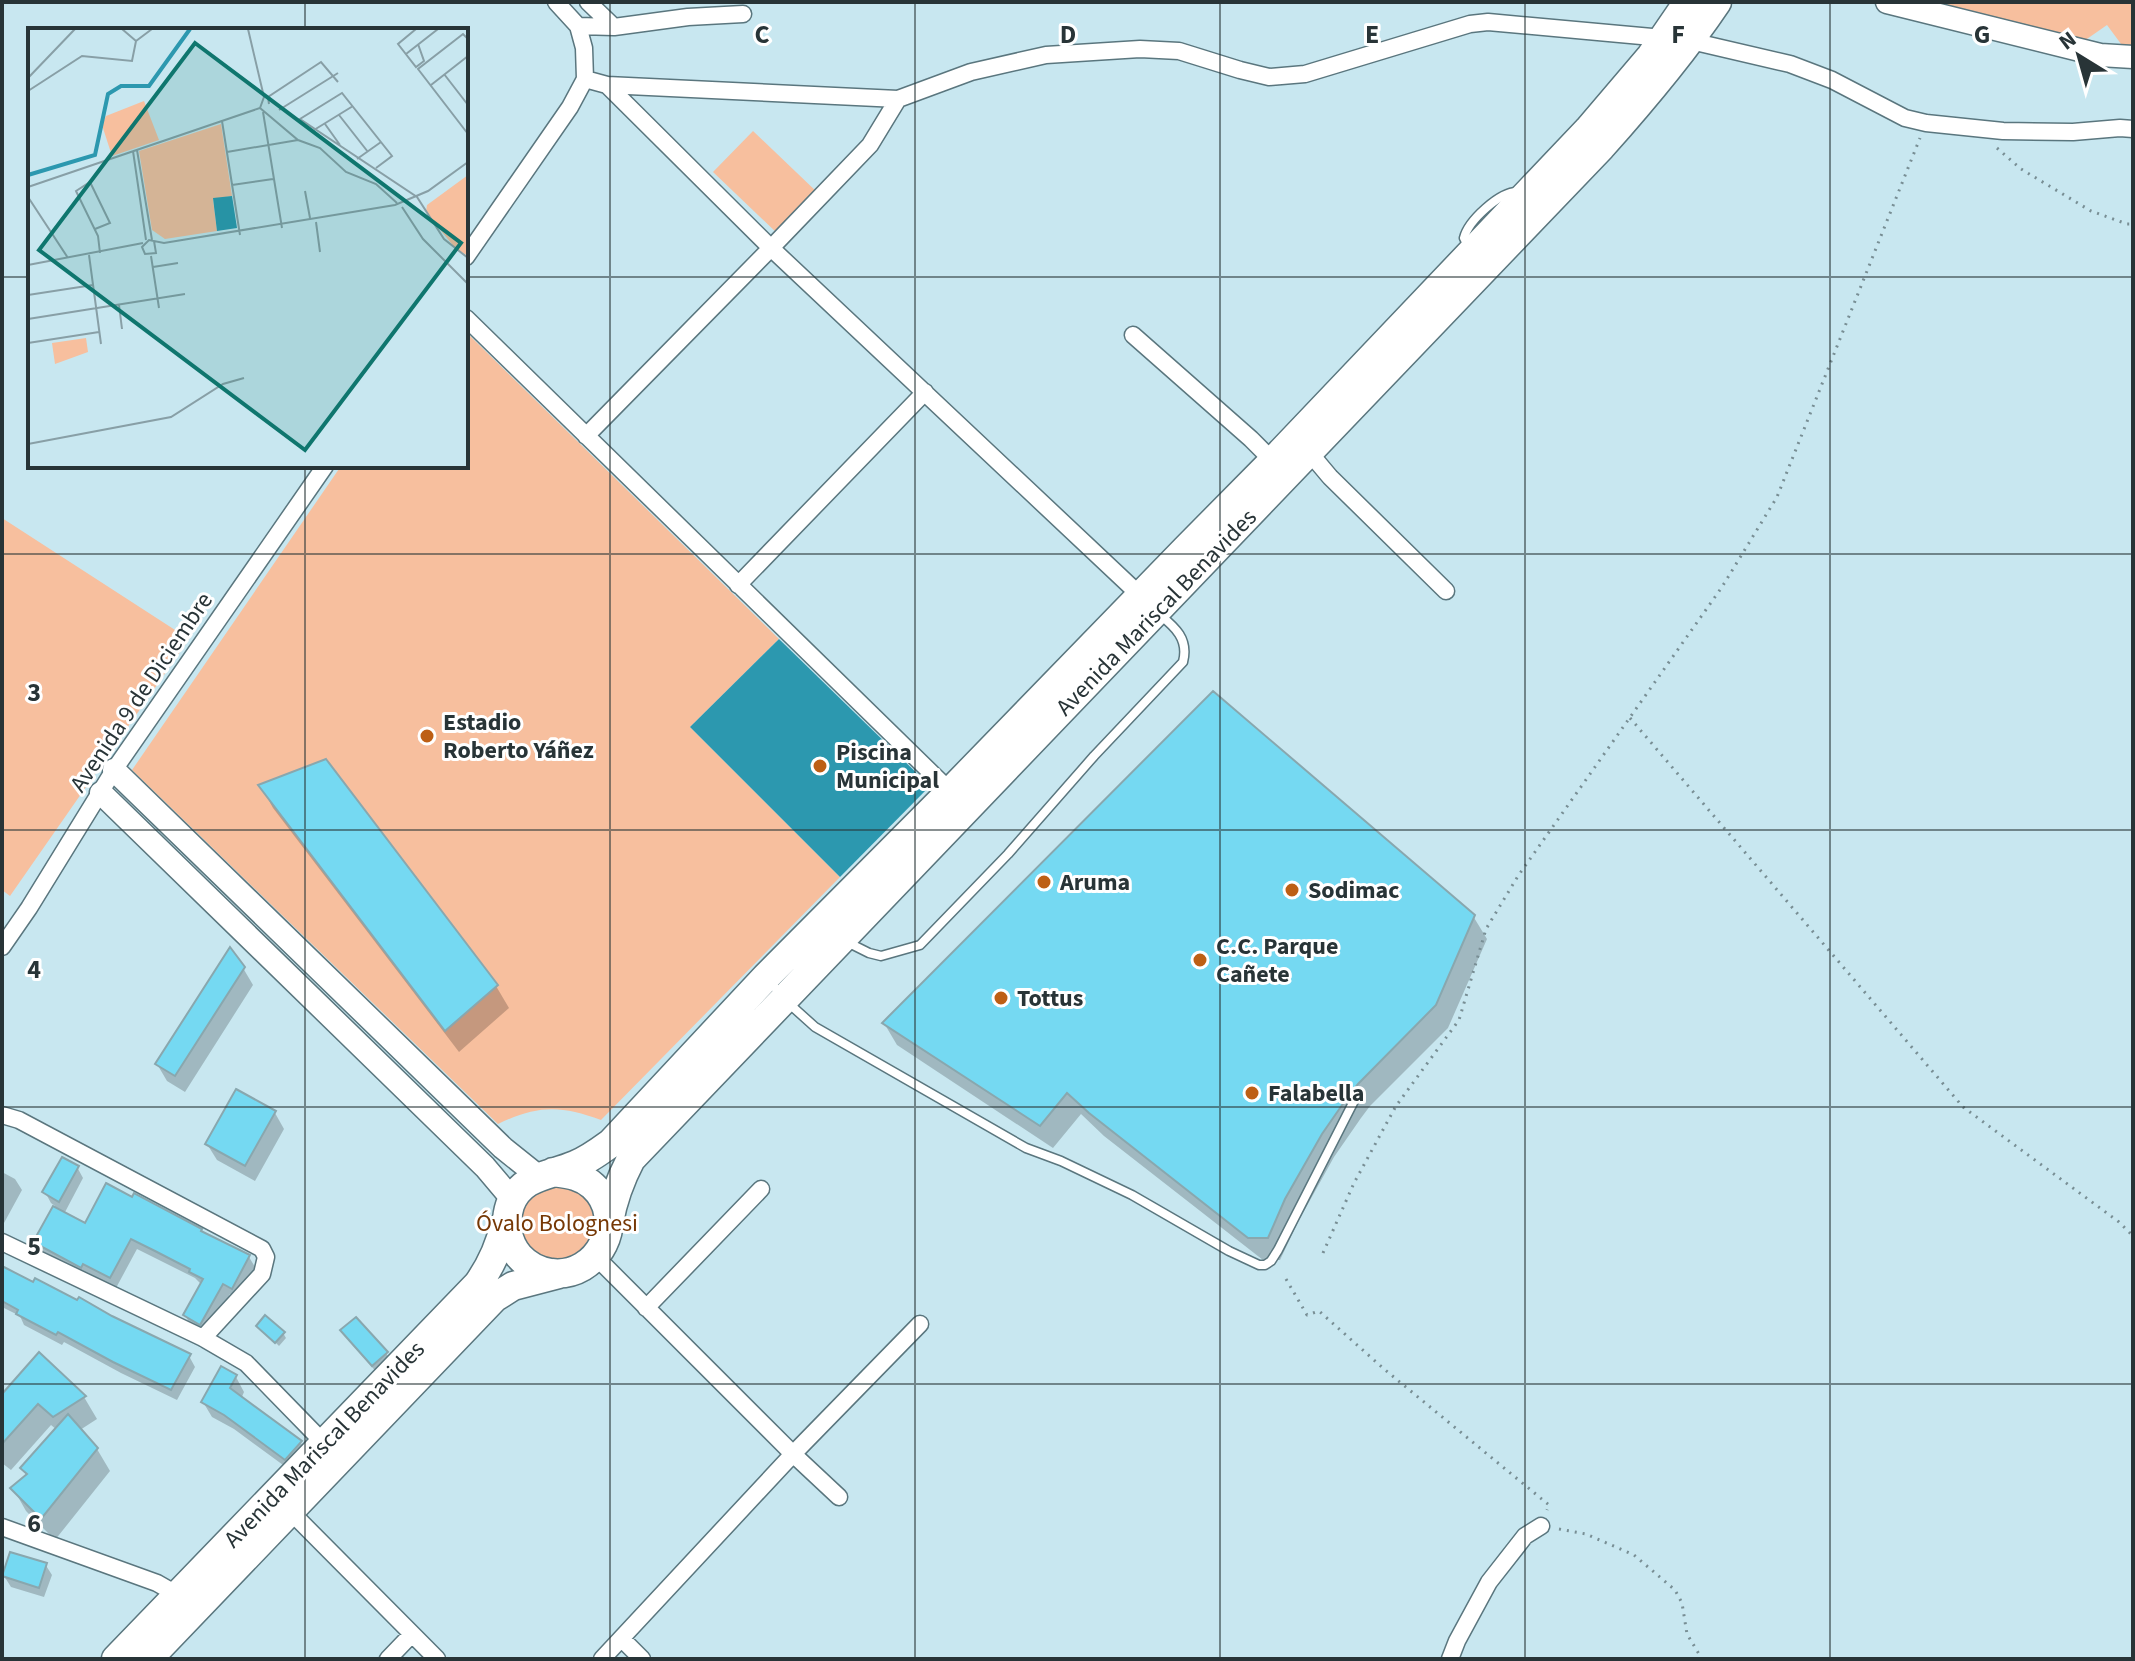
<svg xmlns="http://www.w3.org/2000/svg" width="2135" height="1661" font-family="'Source Sans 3',sans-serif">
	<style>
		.green { fill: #f7bf9e }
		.water { fill: #2c98af }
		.shadow { fill: #0003 }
		.building { fill: #75d9f2; stroke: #89a7ae; stroke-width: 2 }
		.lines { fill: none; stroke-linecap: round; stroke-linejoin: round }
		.lane-casing { stroke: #5a767e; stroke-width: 11 }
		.street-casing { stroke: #5a767e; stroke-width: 19 }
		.secondary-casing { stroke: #5a767e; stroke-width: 25 }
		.highway-casing { stroke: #5a767e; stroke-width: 31 }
		.path { stroke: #788e94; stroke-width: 3; stroke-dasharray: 2 6; stroke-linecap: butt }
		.lane { stroke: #fff; stroke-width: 8 }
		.street { stroke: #fff; stroke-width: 16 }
		.secondary { stroke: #fff; stroke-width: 22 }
		.highway { stroke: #fff; stroke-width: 28 }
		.grid { fill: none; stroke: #283437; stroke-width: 2; stroke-opacity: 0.55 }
		.poi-dot { fill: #bd5f15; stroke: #fff; stroke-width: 3 }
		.labels { text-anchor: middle; stroke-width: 6; stroke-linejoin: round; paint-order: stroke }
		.street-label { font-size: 24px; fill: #283437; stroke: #fff }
		.poi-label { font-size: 24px; font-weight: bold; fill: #283437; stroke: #fff; text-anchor: start }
		.park-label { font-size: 24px; fill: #763805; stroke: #fff }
		.inset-river { fill: none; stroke: #2c98af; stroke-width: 4 }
		.inset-road { fill: none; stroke: #889fa6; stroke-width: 2 }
		.view { fill: #0f766e; fill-opacity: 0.15; stroke: #0f766e; stroke-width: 4 }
		.inset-edge { fill: none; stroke: #283437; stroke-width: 4 }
		.grid-label { font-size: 26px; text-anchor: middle; font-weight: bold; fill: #283437; stroke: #fff; stroke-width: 6; stroke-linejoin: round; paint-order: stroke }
	</style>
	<rect width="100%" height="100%" fill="#c8e7f0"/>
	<path class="green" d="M1937 2H2133V48H2124L2107 25 2084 41Z
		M753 131 819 194 779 235 713 172Z
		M466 332 779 639 690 727 840 877 601 1120C561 1105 537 1105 498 1124L132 770 341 466H466Z
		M2 518 189 639 10 896 2 890Z
		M550 1184 574 1187 592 1204 596 1228 585 1250 561 1261 536 1255 520 1234C522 1203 523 1200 550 1184Z"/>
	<path class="water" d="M779 639 930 786 840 877 690 727Z"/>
	<path class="shadow" d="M261 786 496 986 509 1008 459 1052 273 808Z
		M1473 916 1487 939 1448 1028 1370 1106 1361 1118 1334 1157 1298 1222 1280 1260H1263L1104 1136 1081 1114 1053 1148 897 1045 884 1023Z
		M243 968 253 985 185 1092 167 1081 157 1064Z
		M275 1113 284 1129 255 1181 217 1160 207 1144Z
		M77 1167 83 1178 64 1214 86 1226 249 1257 255 1267 238 1298 230 1294 207 1334 191 1326 185 1315 202 1285 195 1278 137 1249 116 1288 89 1274 87 1277 42 1253 36 1242 55 1206 51 1203 45 1192Z
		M2 1172 15 1179 22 1190 4 1223 2 1222Z
		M2 1269 189 1356 195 1367 177 1400 121 1373 64 1342 62 1345 24 1325 20 1316 2 1307Z
		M259 1326 283 1333 286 1338 279 1346Z
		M343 1331 386 1353 392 1363 379 1375 349 1341Z
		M39 1355 84 1397 97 1419 80 1430 97 1449 110 1471 55 1540 26 1511 13 1488 27 1477 23 1468 57 1430 51 1425 11 1470 2 1463V1397Z
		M236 1377 244 1392 241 1399 301 1443 309 1457 294 1473 234 1429 212 1417 203 1402Z
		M45 1564 52 1575 44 1597 11 1587 4 1576Z"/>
	<path class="building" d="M1213 691 1475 915 1436 1005 1358 1084 1349 1095 1322 1134 1285 1199 1268 1238H1248L1089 1113 1067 1093 1040 1126 882 1023Z
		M326 759 498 985 445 1031 258 785Z
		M230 947 245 967 175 1076 155 1064Z
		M236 1089 276 1111 245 1166 205 1144Z
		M62 1157 79 1166 59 1202 42 1192Z
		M106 1183 132 1197 134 1193 202 1229 201 1231 250 1255 232 1289 223 1284 200 1325 183 1315 203 1279 189 1272 190 1269 155 1251 131 1239 110 1278 83 1264 81 1268 33 1242 53 1206 85 1223Z
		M2 1266 33 1282 35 1278 77 1300 79 1297 112 1316 191 1354 171 1390 113 1362 58 1332 56 1335 16 1314 18 1310 2 1301Z
		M265 1315 285 1332 275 1343 256 1326Z
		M356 1317 388 1352 372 1366 340 1330Z
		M39 1352 86 1396 53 1417 38 1404 2 1444V1394Z
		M221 1366 237 1375 230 1388 302 1441 285 1460 224 1415 201 1402Z
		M68 1414 98 1448 41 1519 10 1488 27 1474 20 1468Z
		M10 1552 47 1563 39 1588 2 1576Z"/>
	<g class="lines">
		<defs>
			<path id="lane" d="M1469 248 1464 238C1468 221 1500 191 1518 192
				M847 942 869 953 881 956 920 945 1008 854 1094 756 1183 662C1189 639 1175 627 1159 614
				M768 979 785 1000 815 1027 1026 1148 1061 1161 1132 1195 1229 1251 1259 1265H1265L1271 1261 1278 1250 1355 1099"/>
			<path id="street" d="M588 2 614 27
				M578 26 614 27 688 17 743 14
				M1691 41 1790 64 1832 80 1905 118 1926 123 2003 131 2073 132 2120 128 2133 129
				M585 79 607 85 898 99 971 72 1046 55 1140 49 1179 51 1240 70 1269 77 1305 74 1470 24 1488 22 1663 38
				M607 85 771 248 1144 599
				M466 257 570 107 585 79 584 48 578 26 556 2
				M466 318 954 795
				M1133 335 1251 439 1273 461
				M586 436 771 248 870 145 898 99
				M1309 452 1330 477 1446 591
				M738 585 925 392
				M2 947 29 908 114 770 325 466
				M2 1115 19 1120 262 1249 266 1257 262 1274 203 1338
				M2 1242 203 1338 246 1363 324 1443
				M596 1257 793 1454 839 1497
				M646 1308 761 1189
				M286 1507 437 1659
				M2 1527 157 1583 178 1595
				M622 1639 642 1659
				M388 1659 412 1634
				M602 1659 793 1454 920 1324
				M1450 1659 1457 1641 1489 1582 1525 1536 1541 1526"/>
			<path id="secondary" d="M1887 2 2100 55 2133 57
				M114 770 503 1148 538 1176
				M101 793 485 1167 512 1199"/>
			<path id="highway" d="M553 1172C567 1174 581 1175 593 1186 629 1219 598 1279 551 1273 538 1271 528 1266 519 1256 507 1242 504 1223 510 1205 521 1175 550 1176 575 1165 588 1160 600 1151 611 1143L766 977 950 792 1186 549 1273 461 1588 130 1651 56 1688 2
				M609 1222C613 1199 620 1180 631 1159L1601 147C1643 100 1682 54 1717 2
				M116 1659 478 1284C492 1264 500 1246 505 1223
				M148 1659 494 1298 513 1286 559 1274"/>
		</defs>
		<use href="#lane" class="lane-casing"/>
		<use href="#street" class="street-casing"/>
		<use href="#secondary" class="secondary-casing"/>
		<use href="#highway" class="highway-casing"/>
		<path class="path" d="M1997 148 2021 169 2091 211 2127 224H2133
			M1630 718 1963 1107 2119 1222 2133 1236
			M1323 1253 1354 1183 1396 1106 1459 1020 1486 929 1518 876 1722 587 1777 497 1920 138
			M1286 1279 1307 1315 1319 1311 1384 1369 1549 1505 1547 1510
			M1559 1529 1586 1534 1634 1555 1675 1590 1682 1603 1687 1634 1702 1659"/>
		<use href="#lane" class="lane"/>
		<use href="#street" class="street"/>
		<use href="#secondary" class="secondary"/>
		<use href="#highway" class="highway"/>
	</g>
	<path class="grid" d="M305 2V30M610 2V1659M915 2V1659M1220 2V1659M1525 2V1659M1830 2V1659M2 277H30M466 277H2133M305 466V1659M2 554H2133M2 830H2133M2 1107H2133M2 1384H2133"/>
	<g class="poi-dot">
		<circle cx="427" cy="736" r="8"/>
		<circle cx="820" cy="766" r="8"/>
		<circle cx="1044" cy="882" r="8"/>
		<circle cx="1292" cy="890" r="8"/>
		<circle cx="1200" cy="960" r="8"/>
		<circle cx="1001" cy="998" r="8"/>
		<circle cx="1252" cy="1093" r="8"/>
	</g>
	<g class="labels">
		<g class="street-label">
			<text transform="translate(1156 612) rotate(-46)" y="8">Avenida Mariscal Benavides</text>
			<text transform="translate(141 692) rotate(-56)" y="8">Avenida 9 de Diciembre</text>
			<text transform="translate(324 1444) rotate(-46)" y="8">Avenida Mariscal Benavides</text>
		</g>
		<g class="poi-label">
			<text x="443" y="730">Estadio<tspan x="443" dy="28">Roberto Yáñez</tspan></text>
			<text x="836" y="760">Piscina<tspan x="836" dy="28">Municipal</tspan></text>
			<text x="1060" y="890">Aruma</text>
			<text x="1308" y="898">Sodimac</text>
			<text x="1216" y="954">C.C. Parque<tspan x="1216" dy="28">Cañete</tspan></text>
			<text x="1017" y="1006">Tottus</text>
			<text x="1268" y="1101">Falabella</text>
		</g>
		<g class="park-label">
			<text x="557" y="1231">Óvalo Bolognesi</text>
		</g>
	</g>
	<g transform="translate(28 28)">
		<rect width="440" height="440" fill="#c8e7f0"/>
		<path d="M116 73 131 112 84 128 74 97 78 88ZM193 96 204 168 185 171 189 203 137 211 124 202 111 123ZM440 147V228L427 220 398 184 399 177ZM58 310 60 324 27 336 24 315Z" fill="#f7bf9e"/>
		<path d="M204 168 209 200 189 203 185 170Z" fill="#2c98af"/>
		<path class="inset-river" d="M0 147 67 127 80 66 93 58H121L162 1"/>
		<path class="inset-road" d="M94 1 108 13 124 1M388 1 370 16 388 39 396 33 390 16M440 11 435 6 390 41 440 106M378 26 410 1M416 46 440 77M0 50 47 1M403 57 440 28M0 63 54 28 104 33 108 13M241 76 240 69 293 34 310 54M232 80 270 112 292 120 318 144 348 156 369 175M251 82 310 45M235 84 254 200M311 87 340 124M194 93 212 207M297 96 312 117M286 102 325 78M109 122 124 212M105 123 118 212M199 124 270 112M329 131 353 114M348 140 364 128 314 65 272 91 389 169 416 211 440 230M204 157 245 151M0 159 232 80 236 69 220 1M277 163 282 190M0 169 40 230M374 179 395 211 440 256M288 194 292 224M67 201 82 195 62 154 48 163 70 208 72 225M126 213 128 225 117 226 114 219 121 212 136 215 367 177 400 163 440 134M61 227 73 316M123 228 131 280M0 237 115 215M125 239 150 235M0 267 65 257M91 277 94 301M0 291 157 266M0 315 71 304M0 416 143 389 195 356 216 350"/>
		<path class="view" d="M167 15 433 215 277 422 11 222Z"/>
		<rect width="440" height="440" class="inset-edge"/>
	</g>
	<g class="grid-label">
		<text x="762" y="43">C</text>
		<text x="1068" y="43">D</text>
		<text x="1372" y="43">E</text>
		<text x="1678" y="43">F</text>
		<text x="1982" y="43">G</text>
		<text x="34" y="701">3</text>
		<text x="34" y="978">4</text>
		<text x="34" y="1255">5</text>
		<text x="34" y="1532">6</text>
	</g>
	<rect width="2135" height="1661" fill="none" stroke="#283437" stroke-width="8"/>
	<g transform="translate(2079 56) rotate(323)" stroke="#ffffff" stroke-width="6" paint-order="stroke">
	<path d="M0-6L14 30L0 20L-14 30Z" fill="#283437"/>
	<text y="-12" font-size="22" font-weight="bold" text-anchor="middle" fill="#283437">N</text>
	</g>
</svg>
